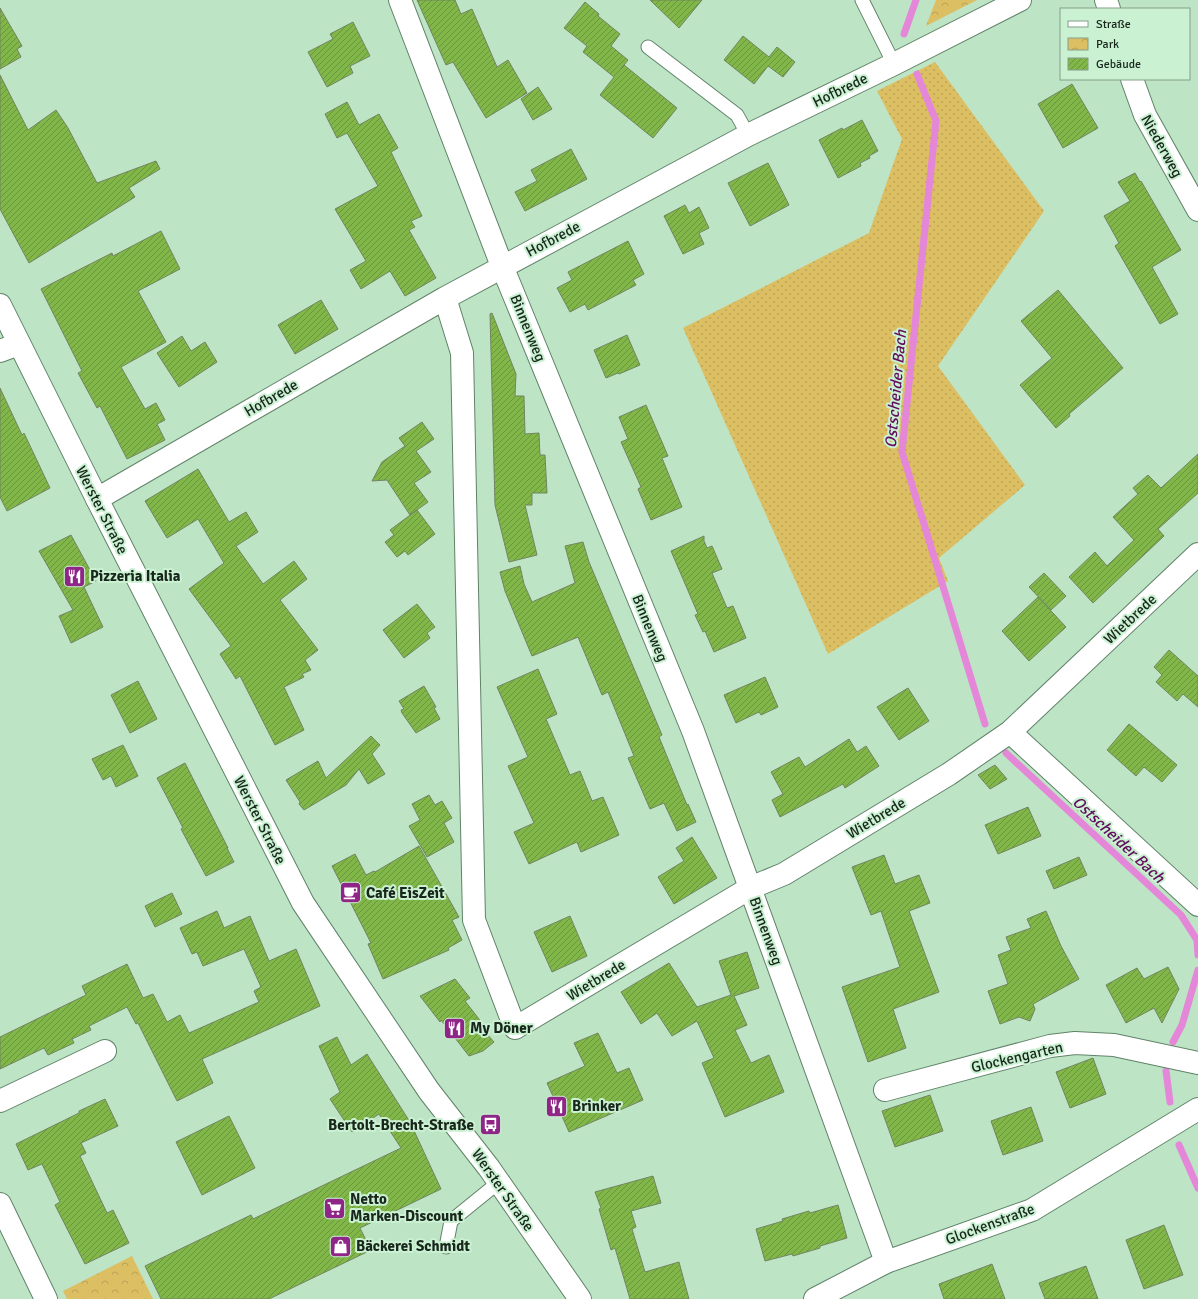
<svg xmlns="http://www.w3.org/2000/svg" width="1198" height="1299" font-family="Signika,sans-serif">
	<style>
		.grass { fill: url(#grass-dots) }
		.park { fill: url(#park-crowns) }
		.lines { fill: none; stroke-linecap: round; stroke-linejoin: round }
		.stream { stroke: #e487d9; stroke-width: 7 }
		.building { fill: url(#building-hatch); stroke: #718561 }
		.service-casing { stroke: #608368; stroke-width: 15 }
		.minor-casing { stroke: #608368; stroke-width: 24 }
		.tertiary-casing { stroke: #608368; stroke-width: 24 }
		.secondary-casing { stroke: #608368; stroke-width: 24 }
		.service { stroke: #fff; stroke-width: 13 }
		.minor { stroke: #fff; stroke-width: 22 }
		.tertiary { stroke: #fff; stroke-width: 22 }
		.secondary { stroke: #fff; stroke-width: 22 }
		.labels { text-anchor: middle; stroke-width: 4; stroke-linejoin: round; paint-order: stroke }
		.street-label { font-size: 15px; fill: #18261b; stroke: #cbf1d3 }
		.poi-label { font-size: 15px; font-weight: bold; fill: #18261b; stroke: #cbf1d3; text-anchor: start }
		.water-label { font-size: 16px; font-style: italic; fill: #620d5d; stroke: #cbf1d3 }
	</style>
	<defs>
		<pattern id="grass-dots" width="8" height="8" patternUnits="userSpaceOnUse"><rect width="8" height="8" fill="#dcbe63"/><path d="M2 2h.1M6 6h.1" fill="none" stroke="#bca355" stroke-width="1.8" stroke-linecap="round"/></pattern>
		<pattern id="park-crowns" width="20" height="18" patternUnits="userSpaceOnUse"><rect width="20" height="18" fill="#dcbe63"/><path d="M2 6a3 3 0 1 1 6 0M12 15a3 3 0 1 1 6 0" fill="none" stroke="#bca355"/></pattern>
		<pattern id="building-hatch" width="6" height="6" patternUnits="userSpaceOnUse"><rect width="6" height="6" fill="#81b748"/><path d="M-1 1l2-2M0 6l6-6M5 7l2-2" fill="none" stroke="#69953b"/></pattern>
	</defs>
	<rect width="100%" height="100%" fill="#bee4c6"/>
	<path class="grass" d="M935 62 1044 211 938 366 1025 485 939 558 948 581 828 654 683 328 869 233 902 139 877 91Z"/>
	<path class="park" d="M936 0H977L926 26Z
		M132 1256 153 1299H67L63 1291Z"/>
	<g class="lines">
		<path class="stream" d="M904 34 916 0
			M917 74 936 121 902 452 985 724
			M1006 753 1181 915 1197 940 1198 955
			M1173 1042 1182 1025 1198 970
			M1166 1071 1170 1102
			M1179 1145 1198 1188"/>
	</g>
	<path class="building" d="M417 0H455L461 14 472 9 497 67 508 60 527 93 486 118 453 62 446 65Z
		M650 0H702L679 28Z
		M585 2 599 14 598 16 620 34 611 46 628 60 621 69 624 65 677 108 653 138 600 95 614 77 583 52 587 46 564 28Z
		M0 8 22 46 17 49 21 57 0 69Z
		M353 22 370 56 350 66 353 73 327 87 308 52 333 39 330 34Z
		M743 36 769 57 777 47 795 62 783 77 768 66 754 84 724 60Z
		M0 75 28 130 56 110 68 128 97 183 156 161 160 169 129 188 135 197 29 263 0 209Z
		M1072 84 1098 128 1063 148 1038 104Z
		M538 87 552 109 533 120 521 99Z
		M347 102 359 125 379 114 398 148 391 152 422 216 411 221 415 227 409 230 436 278 405 296 390 271 361 289 350 270 366 261 335 209 378 186 347 133 337 138 325 114Z
		M862 120 878 151 869 156 870 158 860 163 861 166 838 178 819 140 842 128 843 130Z
		M571 149 587 179 525 211 515 192 537 181 531 170Z
		M768 163 789 205 750 226 728 183Z
		M1135 173 1140 182 1141 181 1181 250 1152 267 1178 314 1160 324 1115 246 1119 243 1104 216 1130 201 1118 182Z
		M685 205 689 213 699 207 709 228 699 233 704 244 683 254 664 216Z
		M161 231 180 269 138 291 166 342 121 367 145 409 156 403 165 420 157 424 165 440 127 459 100 406 97 408 78 373 82 371 41 289 112 253 113 256Z
		M628 241 644 274 633 280 636 285 588 310 585 304 570 312 557 288 572 280 568 272Z
		M1058 290 1123 368 1069 414 1070 416 1056 428 1020 385 1052 358 1021 321Z
		M321 300 338 329 295 354 278 325Z
		M492 313 516 374 515 396H524L525 434 539 433 540 455H545L547 493H532V505H525L537 555 509 562 495 505 490 314Z
		M627 335 640 365 619 374 618 373 606 378 594 350Z
		M182 336 191 351 205 342 217 362 179 387 157 353Z
		M0 388 22 435 24 433 50 488 7 511 0 497Z
		M646 405 668 456 662 458 682 507 651 520 638 489 641 487 621 442 628 439 619 417Z
		M422 422 434 439 416 451 431 472 414 483 428 502 410 515 387 480 372 481 382 462 405 446 399 438Z
		M1198 454V493L1158 529 1164 536 1093 603 1069 577 1095 552 1107 566 1134 540 1113 517 1138 494 1133 488 1148 475 1161 488Z
		M198 469 229 522 246 512 258 532 236 546 263 584 294 561 307 579 280 600 318 650 305 660 311 670 302 674 304 677 284 687 304 730 275 745 240 676 236 679 220 654 231 646 189 589 224 563 198 519 167 538 145 501Z
		M417 510 435 534 408 555 405 551 397 557 385 542 394 535 390 530Z
		M71 535 96 581 84 587 103 627 71 643 59 616 73 610 39 551Z
		M704 536V541L707 548 712 546 722 569 712 573 727 608 733 606 746 638 714 652 705 631 703 632 695 615 698 614 671 551Z
		M583 542 589 562 662 735 659 737 687 805 688 804 696 822 677 831 664 803 650 809 628 758 634 756 608 692 602 695 578 637 532 656 505 591 500 572 520 566 524 584 532 602 575 583 565 546Z
		M1044 573 1066 596 1051 610 1029 587Z
		M1038 597 1066 627 1029 661 1002 631Z
		M417 604 435 627 427 633 430 638 404 658 383 630Z
		M1169 650 1198 676V707L1183 694 1177 701 1156 682 1162 675 1154 667Z
		M538 669 557 714 546 719 570 775 580 771 592 801 603 797 619 835 581 852 577 842 529 864 514 832 534 823 508 766 528 757 497 687Z
		M765 677 778 707 761 715 759 712 736 723 724 695Z
		M138 681 157 719 130 733 111 695Z
		M424 686 436 707 434 708 440 719 416 733 402 713 401 710 404 709 399 701Z
		M908 688 929 721 899 740 877 707Z
		M1129 724 1177 765 1162 782 1144 767 1136 776 1107 750Z
		M371 736 380 745 372 754 385 774 368 784 359 769 346 785 304 810 299 804 300 802 286 780 318 761 326 778Z
		M849 739 857 752 866 746 879 766 845 788 843 784 780 817 772 800 783 794 771 772 799 757 805 767Z
		M123 745 138 776 116 787 111 776 103 780 92 759Z
		M185 763 228 848H227L234 862 206 876 181 829 183 828 157 778Z
		M995 765 1007 779 990 789 978 775Z
		M429 795 435 805 442 801 452 818 444 823 454 842 427 857 409 826 420 820 412 804Z
		M1028 807 1041 836 998 854 985 825Z
		M692 837 717 878 674 904 658 877 684 861 676 848Z
		M419 846 459 917 452 920 462 940 448 948 449 950 383 979 368 944 371 943 332 866 355 854 366 875 374 871 375 872Z
		M884 855 895 884 919 875 930 903 909 911 939 992 893 1009 906 1048 868 1062 842 987 900 967 881 911 871 915 852 867Z
		M1079 857 1087 875 1054 889 1046 871Z
		M172 893 182 914 155 927 145 906Z
		M217 911 224 928 250 916 269 961 296 949 320 1006 202 1059 213 1083 177 1101 138 1023 136 1024 127 1007 89 1026 91 1030 72 1039 74 1043 48 1055 44 1048 0 1069V1037L86 995 82 986 127 964 143 998 153 994 167 1022 180 1015 189 1033 259 1002 254 991 261 987 244 949 203 966 197 952 192 954 180 928Z
		M1046 911 1061 946 1079 979 1033 1004 1035 1009 1030 1021 1019 1017 1000 1024 988 991 1008 984 998 955 1011 950 1006 937 1031 928 1027 919Z
		M570 916 587 956 552 972 534 932Z
		M747 952 759 988 734 996 747 1025 735 1030 751 1063 769 1055 784 1092 725 1117 702 1063 714 1058 697 1021 672 1036 657 1013 641 1024 621 992 669 963 697 1007 731 995 719 961Z
		M1168 967 1179 989 1162 1023 1154 1008 1126 1023 1106 985 1137 968 1144 979Z
		M455 979 470 998 465 1001 489 1032 487 1034 494 1042 483 1051 469 1056 441 1020 440 1022 420 996Z
		M598 1033 617 1073 629 1068 643 1100 569 1132 547 1083 585 1066 574 1043Z
		M337 1037 351 1065 367 1054 410 1122 441 1189 360 1228 371 1250 269 1299H161L145 1266 251 1215 253 1219 401 1148 379 1114 352 1132 330 1099 340 1092 319 1046Z
		M1093 1058 1106 1094 1070 1108 1056 1072Z
		M930 1095 943 1131 895 1147 882 1111Z
		M105 1099 118 1126 81 1143 86 1153 80 1156 107 1213 113 1210 129 1243 85 1264 55 1205 60 1202 42 1164 28 1170 16 1144 79 1113V1111Z
		M1031 1107 1043 1141 1003 1155 991 1121Z
		M229 1116 255 1168 202 1195 176 1142Z
		M653 1176 661 1203 631 1211 636 1227 632 1229 645 1272 679 1262 689 1299H630L615 1248 611 1250 599 1209 601 1208 595 1192Z
		M838 1205 847 1238 820 1246V1248L793 1256 792 1254 765 1261 756 1229 783 1221 782 1219 809 1211 810 1213Z
		M1164 1225 1183 1275 1144 1289 1126 1240Z
		M992 1264 1005 1299H944L939 1284Z
		M1086 1266 1098 1299H1045L1039 1283Z"/>
	<g class="lines">
		<defs>
			<path id="service" d="M862 0 894 64
				M648 47 737 115 748 135
				M446 1247 451 1221 499 1182"/>
			<path id="minor" d="M400 0 502 266 693 731 886 1262
				M1106 0 1109 9
				M1132 79 1145 115 1198 210
				M445 298 462 353 474 920 515 1028 750 888 784 874 949 774 1010 732 1198 554
				M0 351 19 344
				M97 499 445 298 748 135 894 64 1020 0
				M1010 732 1198 905
				M885 1090 1050 1046 1075 1043 1114 1045 1198 1063
				M0 1101 105 1051
				M0 1204 46 1299"/>
			<path id="tertiary" d="M815 1299 886 1262 1032 1210 1198 1109"/>
			<path id="secondary" d="M0 305 97 499 303 903 429 1091 489 1168 580 1299"/>
		</defs>
		<use href="#service" class="service-casing"/>
		<use href="#minor" class="minor-casing"/>
		<use href="#tertiary" class="tertiary-casing"/>
		<use href="#secondary" class="secondary-casing"/>
		<use href="#service" class="service"/>
		<use href="#minor" class="minor"/>
		<use href="#tertiary" class="tertiary"/>
		<use href="#secondary" class="secondary"/>
	</g>
	<defs>
		<symbol id="restaurant-square" viewBox="-11 -11 22 22"><rect x="-9" y="-9" width="18" height="18" rx="4" fill="#902588" stroke="#cbf1d3"/><path d="M-5-6h1v4h1v-4h1v4h1v-4h1v5L-1.5 .5V6h-2V.5L-5-1ZM5-6V6H3V1.5H1.5Q1.5-4 5-6Z" fill="#fff"/></symbol>
		<symbol id="cafe-square" viewBox="-11 -11 22 22"><rect x="-9" y="-9" width="18" height="18" rx="4" fill="#902588" stroke="#cbf1d3"/><path d="M-5.5-4.5H6V0H3Q3 3.5 0 3.5H-2.5Q-5.5 3.5-5.5 0ZM3-3.2v2h1.7v-2ZM-6 4.5H4V6H-6Z" fill="#fff"/></symbol>
		<symbol id="bus-square" viewBox="-11 -11 22 22"><rect x="-9" y="-9" width="18" height="18" rx="4" fill="#902588" stroke="#cbf1d3"/><path d="M-5-6H5V4H4V6H2V4H-2V6H-4V4H-5ZM-3.5-4V0h7V-4ZM-3.5 1.2v1.5H-2V1.2ZM2 1.2v1.5H3.5V1.2Z" fill="#fff"/></symbol>
		<symbol id="supermarket-square" viewBox="-11 -11 22 22"><rect x="-9" y="-9" width="18" height="18" rx="4" fill="#902588" stroke="#cbf1d3"/><path d="M-6-5.5h2.5l.6 2H6L4.5 2H-2.5L-4.4-4H-6ZM-1.5 3.2a1.3 1.3 0 1 0 .1 0ZM3 3.2a1.3 1.3 0 1 0 .1 0Z" fill="#fff"/></symbol>
		<symbol id="shop-square" viewBox="-11 -11 22 22"><rect x="-9" y="-9" width="18" height="18" rx="4" fill="#902588" stroke="#cbf1d3"/><path d="M-5-2.5h2.3a2.7 3.5 0 0 1 5.4 0H5L5.5 6h-11ZM-1.5-2.5h3a1.5 2.3 0 0 0-3 0Z" fill="#fff"/></symbol>
	</defs>
	<g fill-rule="evenodd">
		<use href="#restaurant-square" x="62" y="564" width="25" height="25"/>
		<use href="#cafe-square" x="338" y="880" width="25" height="25"/>
		<use href="#restaurant-square" x="442" y="1016" width="25" height="25"/>
		<use href="#restaurant-square" x="544" y="1094" width="25" height="25"/>
		<use href="#bus-square" x="478" y="1112" width="25" height="25"/>
		<use href="#supermarket-square" x="322" y="1196" width="25" height="25"/>
		<use href="#shop-square" x="328" y="1234" width="25" height="25"/>
	</g>
	<g class="labels">
		<g class="street-label">
			<text transform="translate(840 90) rotate(-26)" y="5">Hofbrede</text>
			<text transform="translate(1162 146) rotate(61)" y="5">Niederweg</text>
			<text transform="translate(553 239) rotate(-28)" y="5">Hofbrede</text>
			<text transform="translate(528 328) rotate(68)" y="5">Binnenweg</text>
			<text transform="translate(271 398) rotate(-30)" y="5">Hofbrede</text>
			<text transform="translate(102 510) rotate(63)" y="5">Werster Straße</text>
			<text transform="translate(1130 619) rotate(-43)" y="5">Wietbrede</text>
			<text transform="translate(650 628) rotate(68)" y="5">Binnenweg</text>
			<text transform="translate(876 818) rotate(-31)" y="5">Wietbrede</text>
			<text transform="translate(260 820) rotate(63)" y="5">Werster Straße</text>
			<text transform="translate(766 931) rotate(70)" y="5">Binnenweg</text>
			<text transform="translate(596 980) rotate(-31)" y="5">Wietbrede</text>
			<text transform="translate(1017 1057) rotate(-13)" y="5">Glockengarten</text>
			<text transform="translate(503 1190) rotate(55)" y="5">Werster Straße</text>
			<text transform="translate(990 1224) rotate(-20)" y="5">Glockenstraße</text>
		</g>
		<g class="poi-label">
			<text x="90" y="581">Pizzeria Italia</text>
			<text x="366" y="898">Café EisZeit</text>
			<text x="470" y="1033">My Döner</text>
			<text x="572" y="1111">Brinker</text>
			<text x="474" y="1130" text-anchor="end">Bertolt-Brecht-Straße</text>
			<text x="350" y="1204">Netto<tspan x="350" dy="17">Marken-Discount</tspan></text>
			<text x="356" y="1251">Bäckerei Schmidt</text>
		</g>
		<g class="water-label">
			<text transform="translate(895 389) rotate(-85)" y="6">Ostscheider Bach</text>
			<text transform="translate(1119 839) rotate(43)" y="6">Ostscheider Bach</text>
		</g>
	</g>
	<rect x="1060" y="8" width="130" height="72" fill="#cbf1d3" stroke="#83a089"/>
	<rect x="1068" y="21" width="20" height="6" fill="#ffffff" stroke="#83a089"/>
	<text x="1096" y="28" font-size="12" fill="#18261b">Straße</text>
	<rect x="1068" y="38" width="20" height="12" fill="url(#park-crowns)" stroke="#83a089"/>
	<text x="1096" y="48" font-size="12" fill="#18261b">Park</text>
	<rect x="1068" y="58" width="20" height="12" fill="url(#building-hatch)" stroke="#83a089"/>
	<text x="1096" y="68" font-size="12" fill="#18261b">Gebäude</text>
</svg>
